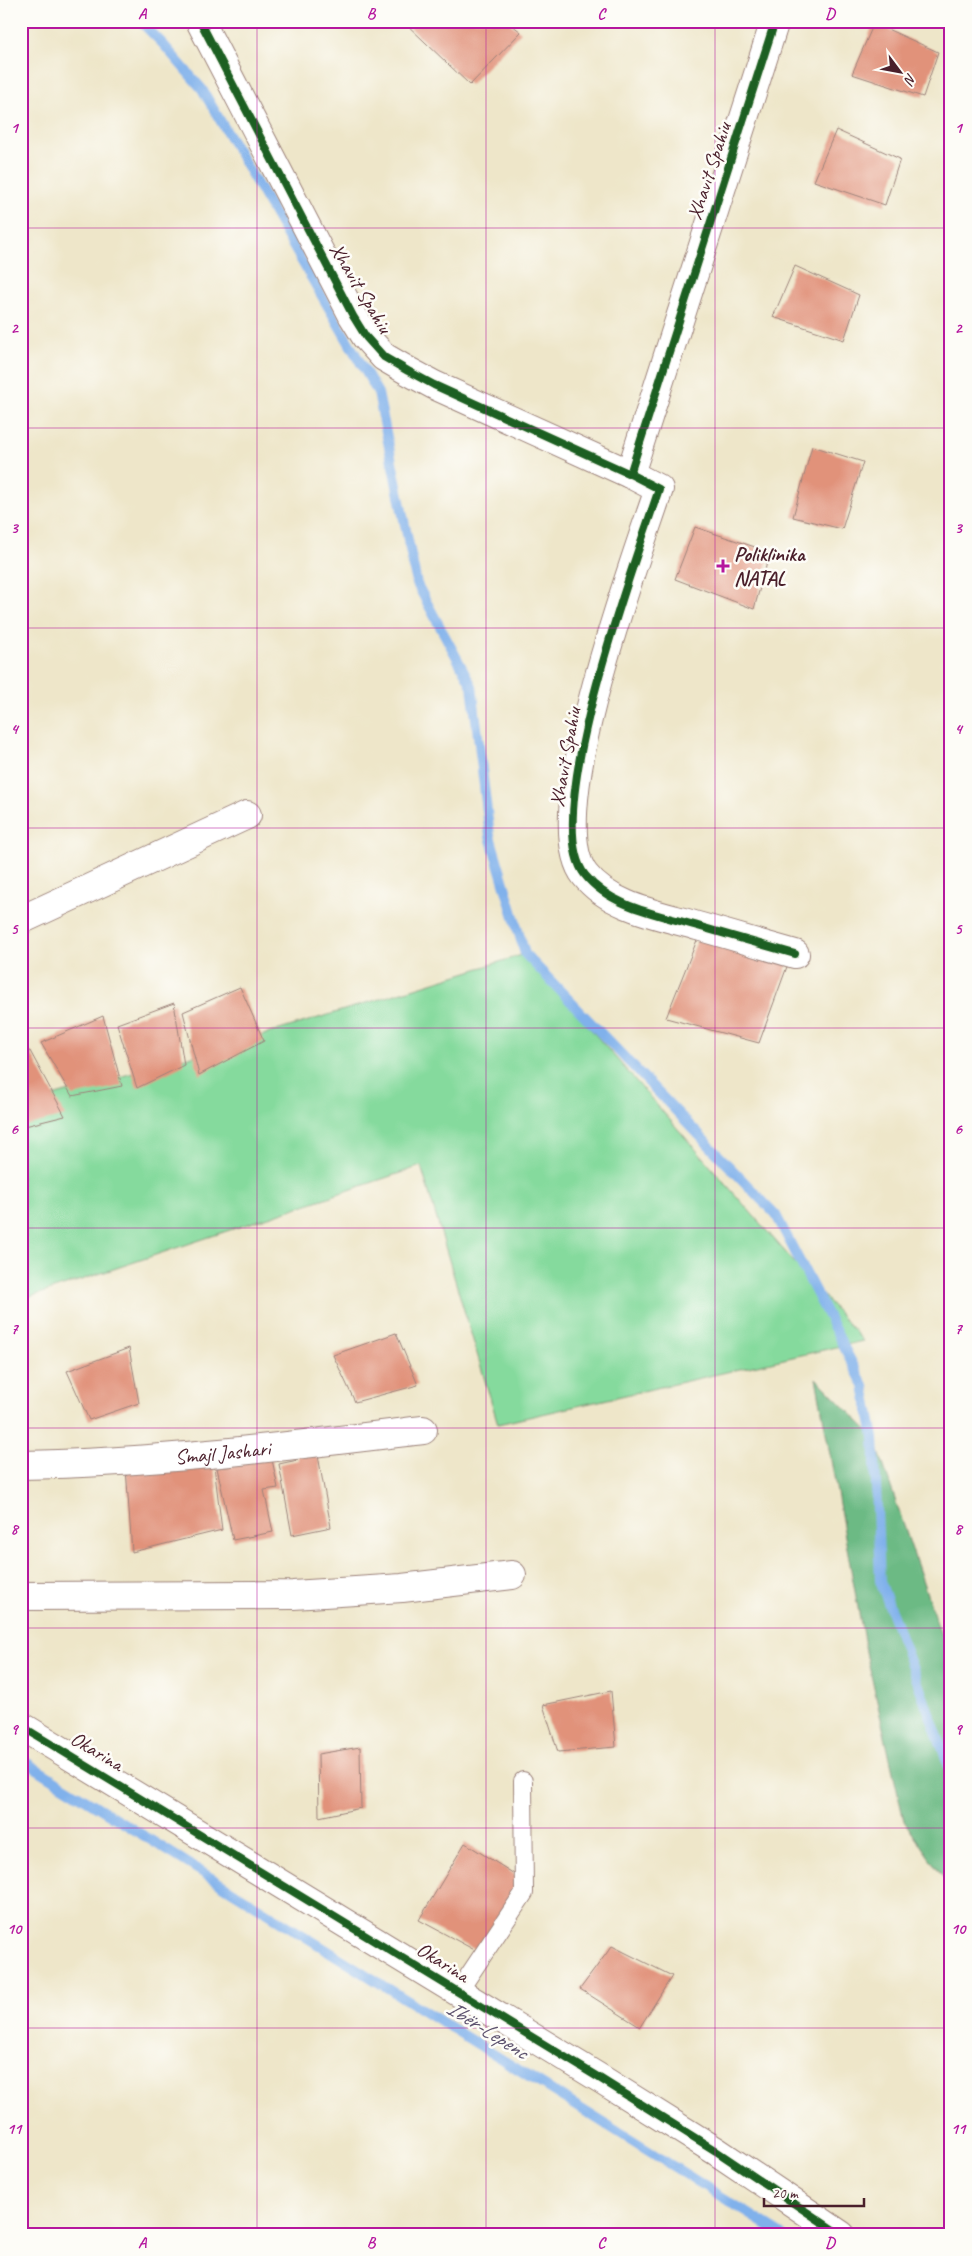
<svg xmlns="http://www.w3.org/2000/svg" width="972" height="2256" font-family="Caveat,sans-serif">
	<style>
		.green { fill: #85da9d; stroke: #687c64 }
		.forest { fill: #6cba84; stroke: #5b6c58 }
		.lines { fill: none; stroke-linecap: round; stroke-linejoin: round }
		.stream { stroke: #80b1eb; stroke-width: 10 }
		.building { fill: #e1927a }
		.lane-casing { stroke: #9c827a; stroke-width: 20 }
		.street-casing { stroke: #9c827a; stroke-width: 30 }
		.lane { stroke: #fff; stroke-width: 18 }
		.street { stroke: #fff; stroke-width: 28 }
		.cycleway-casing { stroke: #fdfcf7; stroke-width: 11 }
		.cycleway { stroke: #1b5e20; stroke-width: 8 }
		.grid { fill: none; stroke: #b5179e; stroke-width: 1; stroke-opacity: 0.55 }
		.poi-dot { fill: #b5179e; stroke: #fdfcf7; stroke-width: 2 }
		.labels { text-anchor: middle; stroke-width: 5; stroke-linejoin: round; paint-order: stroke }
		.street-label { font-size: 21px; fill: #4a1f2b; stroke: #fdfcf7 }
		.poi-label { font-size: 21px; font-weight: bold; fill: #4a1f2b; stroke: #fdfcf7; text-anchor: start }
		.water-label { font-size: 22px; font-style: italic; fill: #5d526e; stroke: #fdfcf7 }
		.neatline { fill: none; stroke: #b5179e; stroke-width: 2 }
		.grid-label { font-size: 16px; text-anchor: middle; font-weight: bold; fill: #b5179e }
	</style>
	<rect width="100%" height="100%" fill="#fdfcf7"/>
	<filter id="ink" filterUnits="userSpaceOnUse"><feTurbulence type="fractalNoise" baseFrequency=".02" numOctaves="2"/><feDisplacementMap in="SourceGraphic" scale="10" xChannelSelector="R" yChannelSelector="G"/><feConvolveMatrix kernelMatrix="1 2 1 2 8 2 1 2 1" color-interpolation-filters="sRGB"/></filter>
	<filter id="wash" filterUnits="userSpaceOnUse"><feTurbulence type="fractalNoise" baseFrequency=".0096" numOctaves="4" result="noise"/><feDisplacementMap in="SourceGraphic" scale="20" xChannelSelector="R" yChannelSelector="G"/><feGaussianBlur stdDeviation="1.12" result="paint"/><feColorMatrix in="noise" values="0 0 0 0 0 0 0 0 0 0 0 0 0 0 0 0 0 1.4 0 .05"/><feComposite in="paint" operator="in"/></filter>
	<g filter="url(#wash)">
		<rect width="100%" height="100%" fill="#eee6c9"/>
		<path class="green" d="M525 954 863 1341 498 1424 421 1166 30 1297 21 1271V1105L231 1045Z"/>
		<path class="forest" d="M816 1378 874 1437 951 1665V1889L904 1821 867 1657Z"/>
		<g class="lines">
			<path class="stream" d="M140 21 163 44 202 89 378 393 417 584 472 686 490 836 525 954 776 1215 864 1386 874 1437 880 1581 951 1772
				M21 1759 783 2235"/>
		</g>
		<g id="blocks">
			<path class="building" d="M403 21H507L521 32 470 85Z
				M874 23 938 52 923 97 852 74Z
				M836 130 900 159 885 205 814 181Z
				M795 266 859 295 844 340 773 317Z
				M812 446 863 462 842 529 793 517Z
				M695 527 770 552 754 609 675 579Z
				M701 930 792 953 759 1043 666 1018Z
				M240 987 264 1041 199 1075 183 1012Z
				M174 1003 184 1065 137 1088 117 1024Z
				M103 1016 122 1086 72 1096 41 1043Z
				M30 1051 65 1116 21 1127V1053Z
				M396 1333 418 1385 355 1402 333 1355Z
				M129 1348 139 1403 89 1420 67 1371Z
				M270 1450 278 1488 264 1490 273 1532 233 1540 217 1468 235 1466 234 1456Z
				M317 1450 331 1527 292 1535 279 1464 298 1460 297 1451Z
				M213 1458 222 1530 132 1552 126 1468Z
				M611 1691 616 1747 558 1752 543 1705Z
				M360 1747 361 1808 319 1817 318 1754Z
				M465 1843 527 1882 482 1954 419 1920Z
				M612 1946 672 1976 640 2027 580 1989Z"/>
		</g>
	</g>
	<g filter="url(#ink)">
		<use href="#blocks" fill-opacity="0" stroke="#9c827a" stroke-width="1"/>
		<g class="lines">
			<defs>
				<path id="lane" d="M458 1992 524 1893 523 1781"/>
				<g id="street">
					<path d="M200 21 353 316 366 337 384 357 408 371 434 385 630 474"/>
					<path d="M775 21 630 474 659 489C636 559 539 817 585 875 611 908 662 915 701 927 732 936 763 945 795 954"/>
					<path d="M21 920 247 815"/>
					<path id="s1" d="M21 1465C156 1463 290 1446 423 1430"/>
					<path d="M21 1596 293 1595 402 1588 512 1575"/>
					<path d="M21 1726 601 2079 716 2151 841 2235"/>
				</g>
			</defs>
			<use href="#lane" class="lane-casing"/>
			<use href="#street" class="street-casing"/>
			<use href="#lane" class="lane"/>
			<use href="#street" class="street"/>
			<defs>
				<path id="cycleway" d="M200 21 353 316 366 337 384 357 408 371 434 385 630 474
					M775 21 630 474 659 489C636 559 539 817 585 875 611 908 662 915 701 927 732 936 763 945 795 954
					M21 1726 601 2079 716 2151 841 2235"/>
			</defs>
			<use href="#cycleway" class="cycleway-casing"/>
			<use href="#cycleway" class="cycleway"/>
		</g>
	</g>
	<path class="grid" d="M257 21V2235M486 21V2235M715 21V2235M21 228H951M21 428H951M21 628H951M21 828H951M21 1028H951M21 1228H951M21 1428H951M21 1628H951M21 1828H951M21 2028H951"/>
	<path class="poi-dot" d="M720.5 558.5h5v5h5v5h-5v5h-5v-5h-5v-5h5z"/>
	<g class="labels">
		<g class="street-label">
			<text transform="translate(709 171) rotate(-72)" y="7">Xhavit Spahiu</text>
			<text transform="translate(361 288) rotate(59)" y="7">Xhavit Spahiu</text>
			<text transform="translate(565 757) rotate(-80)" y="7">Xhavit Spahiu</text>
			<text dy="7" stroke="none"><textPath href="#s1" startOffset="202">Smajl Jashari</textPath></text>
			<text transform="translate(97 1751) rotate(31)" y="7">Okarina</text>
			<text transform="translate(443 1962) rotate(32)" y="7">Okarina</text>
		</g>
		<g class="poi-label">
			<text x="734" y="561">Poliklinika<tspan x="734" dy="24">NATAL</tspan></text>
		</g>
		<g class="water-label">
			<text transform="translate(488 2029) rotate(32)" y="8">Ibër-Lepenc</text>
		</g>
	</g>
	<rect width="972" height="2256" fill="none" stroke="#fdfcf7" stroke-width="55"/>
	<g transform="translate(900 72) rotate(122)" stroke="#fdfcf7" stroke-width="4" paint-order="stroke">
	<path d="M0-4L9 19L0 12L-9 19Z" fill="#4a1f2b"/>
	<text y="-8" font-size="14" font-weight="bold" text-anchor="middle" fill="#4a1f2b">N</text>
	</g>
	<path d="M764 2198v8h100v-8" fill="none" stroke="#4a1f2b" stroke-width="2.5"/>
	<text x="772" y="2198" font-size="15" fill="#4a1f2b" stroke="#fdfcf7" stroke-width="4" paint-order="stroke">20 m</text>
	<rect x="28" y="28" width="916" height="2200" class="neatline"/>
	<g class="grid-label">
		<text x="142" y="19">A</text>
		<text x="371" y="19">B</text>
		<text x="601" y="19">C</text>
		<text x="830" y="19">D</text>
		<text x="14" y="133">1</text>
		<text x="958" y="133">1</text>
		<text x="14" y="333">2</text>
		<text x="958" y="333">2</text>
		<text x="14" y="533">3</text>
		<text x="958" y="533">3</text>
		<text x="14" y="734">4</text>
		<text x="958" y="734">4</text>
		<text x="14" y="934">5</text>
		<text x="958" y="934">5</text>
		<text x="14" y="1134">6</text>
		<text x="958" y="1134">6</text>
		<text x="14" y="1334">7</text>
		<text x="958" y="1334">7</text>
		<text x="14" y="1534">8</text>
		<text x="958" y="1534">8</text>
		<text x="14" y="1734">9</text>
		<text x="958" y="1734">9</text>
		<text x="14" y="1934">10</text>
		<text x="958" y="1934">10</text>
		<text x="14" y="2134">11</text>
		<text x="958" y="2134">11</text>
		<text x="142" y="2248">A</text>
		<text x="371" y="2248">B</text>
		<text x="601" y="2248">C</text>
		<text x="830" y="2248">D</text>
	</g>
</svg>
